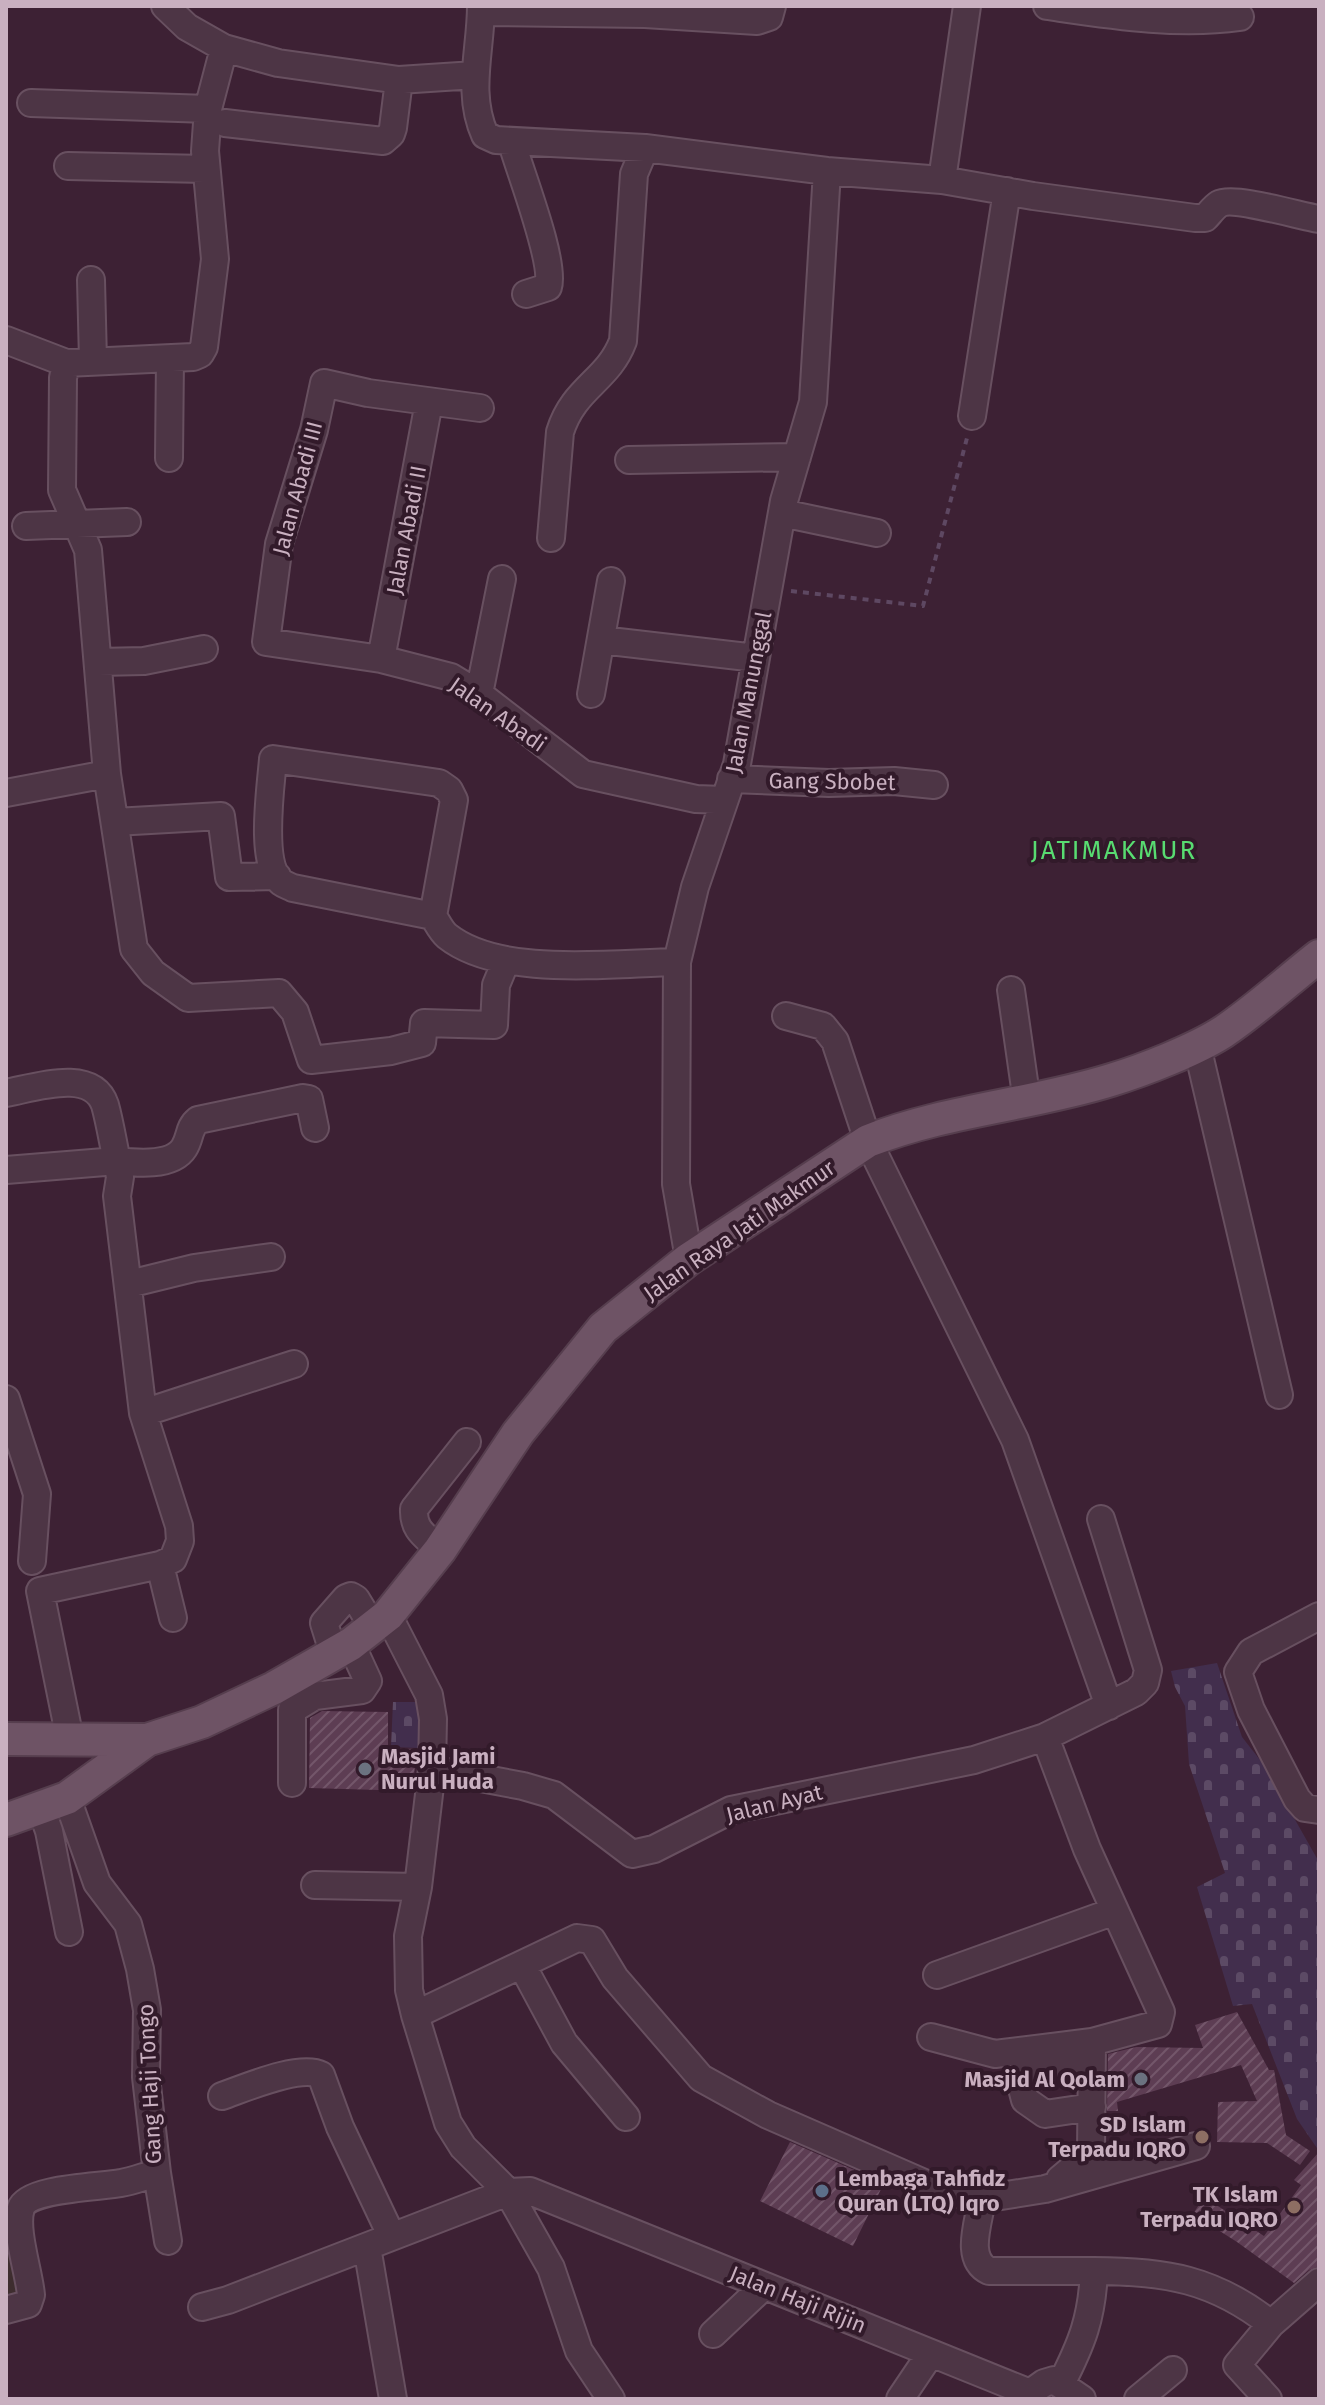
<svg xmlns="http://www.w3.org/2000/svg" width="1325" height="2405" font-family="'Fira Sans',sans-serif">
	<style>
		.medical { fill: #3e2d2f }
		.cemetery { fill: url(#cemetery-stones) }
		.building { fill: url(#building-hatch) }
		.lines { fill: none; stroke-linecap: round; stroke-linejoin: round }
		.minor-casing { stroke: #685060; stroke-width: 30 }
		.major-casing { stroke: #563e4e; stroke-width: 36 }
		.path { stroke: #5e4862; stroke-width: 4; stroke-dasharray: 6 6; stroke-linecap: butt }
		.minor { stroke: #4d3545; stroke-width: 26 }
		.major { stroke: #6e5365; stroke-width: 32 }
		.worship-dot { fill: #6b7280; stroke: #321a2a; stroke-width: 3 }
		.education-dot { fill: #8d6e63; stroke: #321a2a; stroke-width: 3 }
		.service-dot { fill: #5c6f8a; stroke: #321a2a; stroke-width: 3 }
		.labels { text-anchor: middle; stroke-width: 8; stroke-linejoin: round; paint-order: stroke }
		.street-label { font-size: 22px; fill: #c9b0c0; stroke: #321a2a }
		.poi-label { font-size: 22px; font-weight: bold; fill: #c9b0c0; stroke: #321a2a; text-anchor: end }
		.quarter-label { font-size: 26px; letter-spacing: 2px; fill: #58dc71; stroke: #321a2a }
	</style>
	<defs>
		<pattern id="cemetery-stones" width="16" height="16" patternUnits="userSpaceOnUse" patternTransform="scale(2)"><rect width="16" height="16" fill="#422e4d"/><path d="M2 7V4a2 2 0 0 1 4 0v3zM10 15v-3a2 2 0 0 1 4 0v3z" fill="#5c4a65"/></pattern>
		<pattern id="building-hatch" width="6" height="6" patternUnits="userSpaceOnUse" patternTransform="scale(2)"><rect width="6" height="6" fill="#5d3d53"/><path d="M-1 1l2-2M0 6l6-6M5 7l2-2" fill="none" stroke="#73566a"/></pattern>
	</defs>
	<rect width="100%" height="100%" fill="#3d2134"/>
	<path class="medical" d="M6 2204 20 2297 6 2303Z"/>
	<path class="cemetery" d="M1217 1663 1242 1737 1264 1765 1319 1862V2151L1297 2119 1252 2004 1233 2006 1197 1887 1225 1873 1189 1764 1185 1706 1175 1687 1171 1671Z
		M393 1702H415L419 1714 420 1748 391 1747Z"/>
	<path class="building" d="M322 1711 388 1712V1748L416 1749 413 1791 309 1788 310 1718Z
		M1237 2012 1269 2070H1274L1286 2135 1310 2151 1300 2165 1267 2143 1217 2142 1218 2102 1257 2101 1241 2065 1117 2102 1118 2111H1107L1108 2054 1136 2047 1203 2048 1195 2025Z
		M790 2142 884 2183 853 2246 760 2201Z
		M1319 2152V2266L1309 2270 1294 2283 1237 2242 1193 2214 1204 2197 1264 2236 1301 2185 1294 2180Z"/>
	<g class="lines">
		<defs>
			<path id="minor" d="M165 6 187 27 224 48 278 63 399 80 475 75
				M481 6C481 50 466 93 485 135L496 140 645 148 827 171 942 180 1033 196 1195 218H1205C1209 214 1214 207 1219 204 1233 196 1300 216 1319 219
				M1047 6C1110 15 1177 26 1240 17
				M481 12 645 14 757 21 769 17 772 6
				M224 48 208 109 205 151 215 259 204 347 200 354 193 357 66 363 63 378 62 490 88 550 107 774 134 949 153 973 188 998 279 993 295 1012 311 1060 391 1051 422 1043 424 1023 494 1025 496 985 506 961
				M31 103 208 109
				M225 123 383 141 391 134 393 128 399 80
				M512 143C520 172 556 263 548 287L526 294
				M68 166 205 169
				M942 180 967 6
				M91 280 93 361
				M6 340 66 363
				M480 408 368 393 324 383 314 430 279 544 266 642 381 659 451 677 479 694 583 774 696 799 723 800
				M972 416 1007 191
				M169 458 170 359
				M629 460 797 457
				M782 513 877 533
				M26 526 127 522
				M551 538 560 432C574 387 608 381 623 341L634 174 645 148
				M601 640 756 658
				M381 659 429 402
				M98 662 144 661 204 649
				M479 694 502 579
				M591 694 611 581
				M731 779 829 783 894 781 934 785
				M6 793 107 774
				M115 822 221 816 229 877 277 876
				M433 916 454 800 449 790 439 783 273 759C271 786 259 863 281 882 285 885 289 886 293 888L433 916C437 922 441 931 447 936 500 978 611 963 677 962
				M1011 990 1027 1102
				M786 1016 823 1026 835 1041 868 1141 1015 1440 1109 1706
				M1197 1046 1279 1395
				M6 1093C34 1088 92 1067 105 1105 110 1123 113 1143 117 1161L6 1170
				M689 1259 676 1184 677 962 695 887 737 764 784 501 813 402 827 171
				M129 1284 194 1268 271 1257
				M6 1399 37 1494 32 1561
				M143 1413 294 1364
				M440 1550C426 1536 413 1531 414 1509L467 1442
				M160 1565 173 1618
				M388 1615 429 1695 433 1719 432 1769 418 1887 408 1936 409 1990 415 2015 448 2123 463 2147 508 2192 551 2268 579 2351 611 2399
				M1319 1616 1251 1652 1238 1672 1251 1710 1297 1799 1305 1808 1319 1810
				M334 1655 324 1623 346 1598 351 1596 356 1599 373 1627
				M70 1739 40 1591 160 1565 173 1559 180 1541 179 1526 143 1413 117 1196 120 1177 117 1161C135 1163 172 1167 184 1148 191 1137 188 1128 198 1120L303 1098 309 1099 315 1128
				M432 1769 523 1786 554 1795 632 1854 654 1849 731 1810 974 1760 1045 1737 1136 1692 1145 1683 1148 1670 1101 1519
				M292 1783V1710L315 1696 362 1690 368 1681 351 1644
				M41 1808 49 1831 69 1932
				M315 1885 418 1887
				M522 1965 564 2043 626 2117
				M937 1975 1115 1911
				M415 2015 577 1938 592 1940 615 1978 701 2078 768 2115 940 2190 982 2199 1045 2189 1196 2146
				M931 2037 995 2054 1092 2042 1158 2024 1161 2012 1087 1849 1045 1737
				M1091 2061 1019 2077 1025 2100 1045 2114 1092 2107
				M222 2096C245 2088 300 2064 321 2075L340 2127 391 2235
				M157 2173 168 2241
				M1060 2179 1091 2153 1092 2042
				M982 2199C979 2222 964 2259 989 2271H1094C1092 2318 1082 2343 1061 2384
				M367 2247 393 2399
				M1094 2271C1165 2271 1214 2279 1271 2324
				M202 2307 228 2300 508 2192 530 2191 1030 2393 1044 2383 1054 2380 1082 2399
				M6 2310 28 2304 31 2295C29 2272 14 2229 21 2208 28 2188 101 2187 121 2183 133 2181 145 2176 157 2173L146 2077 147 2010 140 1969 128 1924 97 1883 67 1798
				M713 2334 764 2286
				M900 2399 931 2353
				M1138 2399 1173 2370
				M1268 2399 1237 2365 1271 2324 1319 2282"/>
			<path id="major" d="M6 1739 147 1740 202 1722 274 1688 351 1644 388 1615 440 1550 518 1433 603 1328 689 1259 868 1141C946 1110 1031 1105 1111 1080 1144 1070 1195 1050 1223 1032 1257 1009 1287 981 1319 956
				M6 1820 67 1798 147 1740"/>
		</defs>
		<use href="#minor" class="minor-casing"/>
		<use href="#major" class="major-casing"/>
		<path class="path" d="M791 591 923 606 967 438"/>
		<use href="#minor" class="minor"/>
		<use href="#major" class="major"/>
	</g>
	<g class="worship-dot">
		<circle cx="365" cy="1769" r="8"/>
		<circle cx="1141" cy="2079" r="8"/>
	</g>
	<g class="education-dot">
		<circle cx="1202" cy="2137" r="8"/>
		<circle cx="1294" cy="2207" r="8"/>
	</g>
	<circle class="service-dot" cx="822" cy="2191" r="8"/>
	<g class="labels">
		<g class="street-label">
			<text transform="translate(297 488) rotate(-75)" y="8">Jalan Abadi III</text>
			<text transform="translate(406 530) rotate(-79)" y="8">Jalan Abadi II</text>
			<text transform="translate(748 692) rotate(-79)" y="8">Jalan Manunggal</text>
			<text transform="translate(498 714) rotate(35)" y="8">Jalan Abadi</text>
			<text transform="translate(832 781) rotate(1)" y="8">Gang Sbobet</text>
			<text transform="translate(739 1230) rotate(-35)" y="8">Jalan Raya Jati Makmur</text>
			<text transform="translate(774 1803) rotate(-14)" y="8">Jalan Ayat</text>
			<text transform="translate(149 2084) rotate(-93)" y="8">Gang Haji Tongo</text>
			<text transform="translate(798 2299) rotate(22)" y="8">Jalan Haji Rijin</text>
		</g>
		<g class="poi-label">
			<text x="381" y="1764" text-anchor="start">Masjid Jami<tspan x="381" dy="25">Nurul Huda</tspan></text>
			<text x="1125" y="2087">Masjid Al Qolam</text>
			<text x="1186" y="2132">SD Islam<tspan x="1186" dy="25">Terpadu IQRO</tspan></text>
			<text x="838" y="2186" text-anchor="start">Lembaga Tahfidz<tspan x="838" dy="25">Quran (LTQ) Iqro</tspan></text>
			<text x="1278" y="2202">TK Islam<tspan x="1278" dy="25">Terpadu IQRO</tspan></text>
		</g>
		<g class="quarter-label">
			<text x="1114" y="859">JATIMAKMUR</text>
		</g>
	</g>
	<rect width="1325" height="2405" fill="none" stroke="#c9b0c0" stroke-width="16"/>
</svg>
